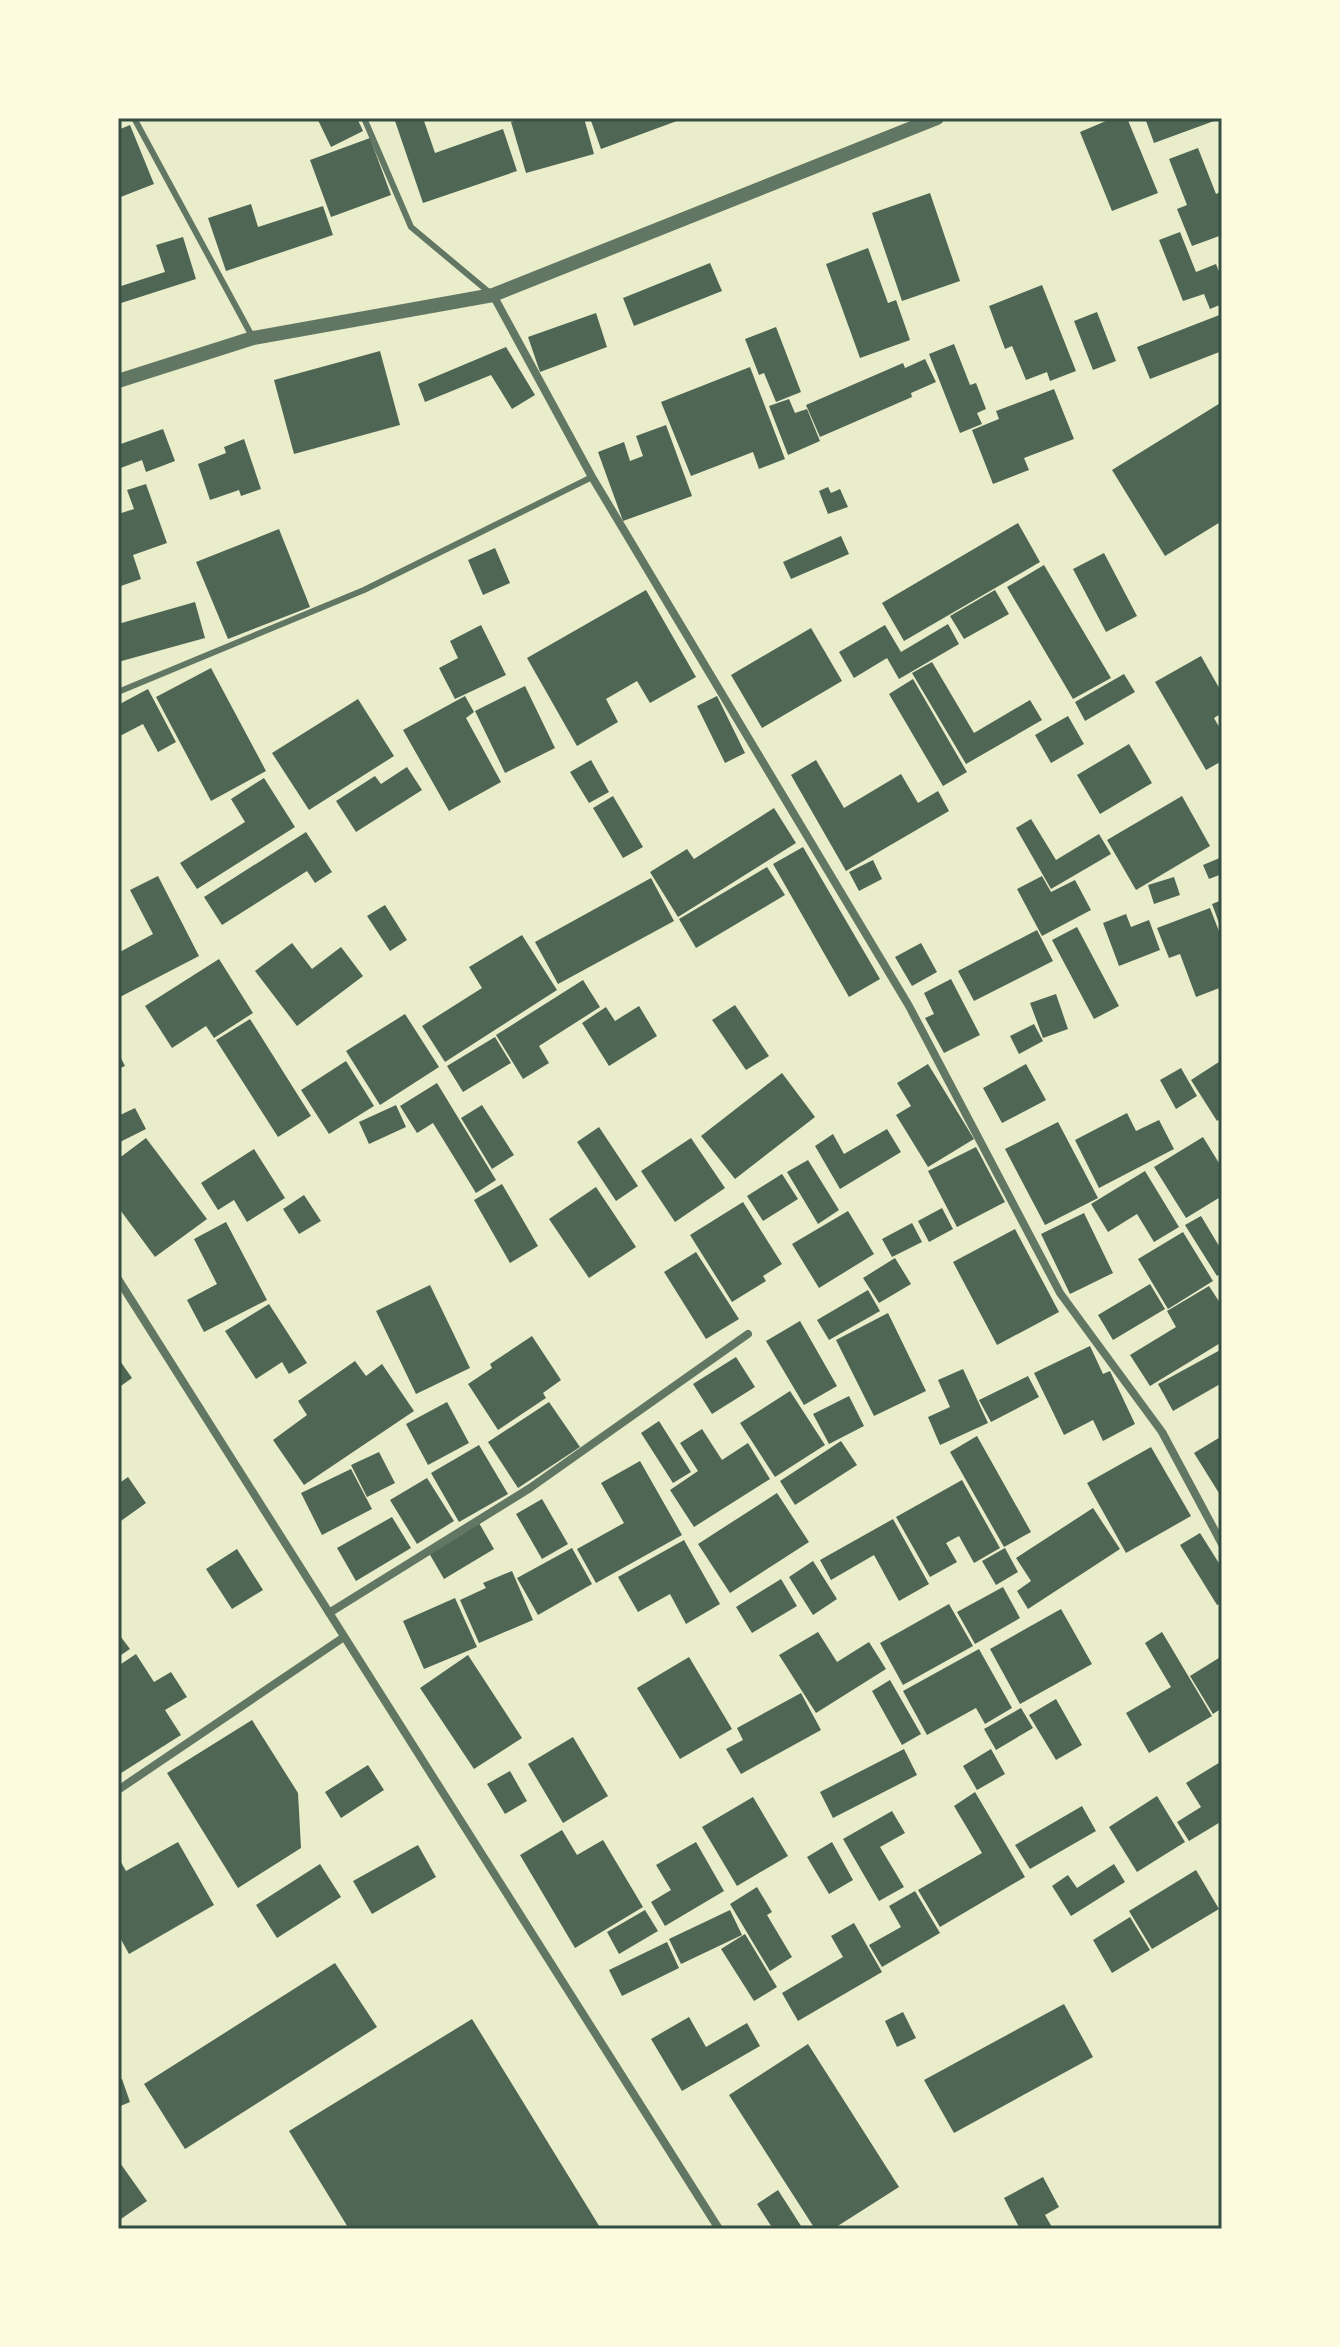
<svg xmlns="http://www.w3.org/2000/svg" width="1340" height="2347" font-family="Quicksand,sans-serif">
	<style>
		.building { fill: #4f6655 }
		.lines { fill: none; stroke-linecap: round; stroke-linejoin: round }
		.service { stroke: #617663; stroke-width: 6 }
		.minor { stroke: #617663; stroke-width: 8 }
		.tertiary { stroke: #617663; stroke-width: 14 }
		.neatline { fill: none; stroke: #344e41; stroke-width: 3 }
	</style>
	<rect width="100%" height="100%" fill="#e9edc9"/>
	<path class="building" d="M317 118H357L363 131 331 147Z
		M394 118H423L435 153 503 129 517 171 423 203Z
		M524 118H584L594 154 526 173 511 122Z
		M590 118H685L601 149Z
		M1113 118H1127L1158 193 1112 211 1080 132Z
		M1145 118H1213L1214 121 1154 143Z
		M130 125 154 184 118 198V130Z
		M370 138 391 195 331 217 310 160Z
		M1198 148 1216 194 1222 191V235L1192 246 1177 209 1187 205 1169 159Z
		M930 193 960 281 902 301 872 213Z
		M251 204 258 227 323 206 333 235 226 271 208 218Z
		M1180 232 1196 272 1216 264 1222 279V304L1210 309 1204 294 1183 301 1159 240Z
		M183 237 196 279 118 304V287L165 272 156 245Z
		M868 248 888 303 896 300 910 340 860 358 826 264Z
		M710 263 722 291 634 326 623 298Z
		M1042 285 1076 371 1050 381 1047 372 1026 380 1012 346 1005 349 989 306Z
		M1097 312 1116 361 1093 370 1074 321Z
		M596 313 607 347 540 372 528 337Z
		M1222 314V351L1150 379 1137 347Z
		M776 327 801 392 776 402 764 373 759 375 745 339Z
		M954 344 970 385 976 383 986 409 977 413 982 424 960 433 929 354Z
		M506 347 535 395 512 409 491 375 425 402 418 384Z
		M380 351 400 425 294 454 274 380Z
		M925 359 936 382 911 393 912 397 820 437 806 405 903 363 905 368Z
		M750 367 785 459 759 469 753 452 691 476 661 402Z
		M1054 389 1074 439 1024 458 1029 470 993 484 972 430 999 419 996 411Z
		M789 399 795 413 807 409 820 441 788 455 769 406Z
		M1222 402V521L1165 556 1112 470Z
		M666 425 692 496 623 521 598 452 624 442 630 461 643 456 636 436Z
		M163 429 175 461 146 472 142 460 118 469V445Z
		M244 439 261 489 241 496 239 490 210 500 198 464 226 453 224 447Z
		M146 484 167 543 133 555 141 579 118 587V514L134 509 127 490Z
		M828 487 831 493 840 489 848 507 828 514 819 491Z
		M1018 523 1040 562 904 641 882 603Z
		M279 529 310 607 228 639 196 562Z
		M841 536 849 554 791 579 783 562Z
		M495 548 510 583 483 595 468 560Z
		M1104 553 1137 616 1106 632 1073 569Z
		M1044 565 1111 678 1073 699 1007 587Z
		M646 590 696 677 650 703 637 681 606 699 618 722 577 746 527 658Z
		M995 590 1009 614 964 639 950 616Z
		M195 602 205 638 118 662V624Z
		M948 624 959 644 899 679 887 658 854 678 839 652 885 625 901 652Z
		M481 625 506 675 455 699 439 668 458 658 450 641Z
		M811 628 842 681 762 728 731 675Z
		M1201 656 1222 693V713L1214 718 1222 732V761L1206 770 1155 682Z
		M932 662 974 733 1030 700 1042 720 966 764 912 673Z
		M211 668 266 771 211 801 156 697Z
		M1124 674 1135 692 1085 721 1075 702Z
		M913 679 967 772 943 786 889 694Z
		M525 686 555 748 505 773 475 711Z
		M148 689 176 742 158 752 143 724 118 737V705Z
		M465 696 474 712 466 718 501 782 449 811 403 730Z
		M717 696 745 753 725 763 697 706Z
		M358 699 394 756 309 810 272 753Z
		M1068 716 1084 744 1051 763 1035 735Z
		M1129 744 1152 783 1100 814 1077 775Z
		M591 760 609 792 589 803 570 772Z
		M816 760 844 808 901 774 918 803 938 791 949 811 846 871 791 775Z
		M407 767 422 790 356 832 336 801 375 776 381 784Z
		M264 778 295 827 197 889 180 863 245 822 231 799Z
		M613 796 643 847 623 858 593 808Z
		M1182 796 1210 846 1136 890 1107 840Z
		M774 808 796 843 678 917 650 872 687 849 694 859Z
		M1031 819 1056 860 1099 834 1111 854 1051 889 1016 828Z
		M306 832 332 872 315 883 307 871 222 925 204 897Z
		M803 847 880 979 849 997 773 864Z
		M1222 857V874L1209 879 1203 865Z
		M873 860 882 879 859 891 849 872Z
		M767 867 785 895 696 948 679 919Z
		M158 876 199 956 118 998V953L153 934 130 890Z
		M1042 876 1051 892 1075 880 1091 910 1042 936 1017 889Z
		M1174 877 1180 895 1154 904 1148 885Z
		M651 878 674 921 558 984 535 942Z
		M1222 900V931L1212 904Z
		M385 905 407 940 390 951 367 916Z
		M1210 908 1222 939V987L1196 997 1180 954 1169 958 1157 928Z
		M1126 914 1131 927 1149 920 1160 950 1119 966 1103 923Z
		M1077 927 1119 1006 1094 1019 1052 940Z
		M1037 930 1053 961 974 1001 958 971Z
		M522 935 557 990 445 1062 422 1026 482 988 469 967Z
		M292 943 312 969 341 947 363 976 297 1026 255 971Z
		M921 943 937 972 912 986 895 957Z
		M219 959 253 1013 214 1038 206 1026 172 1048 145 1006Z
		M951 979 980 1035 944 1053 925 1018 934 1014 924 993Z
		M583 980 600 1007 539 1046 549 1063 523 1079 496 1035Z
		M1056 994 1068 1029 1043 1038 1030 1003Z
		M735 1005 769 1056 746 1070 712 1020Z
		M639 1006 657 1036 609 1066 582 1023 606 1007 615 1021Z
		M405 1014 439 1067 380 1105 346 1051Z
		M250 1019 311 1116 278 1137 216 1040Z
		M1034 1024 1043 1041 1019 1054 1010 1036Z
		M495 1037 511 1063 463 1092 447 1066Z
		M118 1052 125 1066 118 1069Z
		M1222 1060V1117L1217 1121 1191 1080Z
		M346 1061 374 1106 329 1134 301 1090Z
		M928 1064 974 1139 928 1167 896 1115 911 1106 897 1083Z
		M1026 1064 1046 1100 1002 1123 983 1088Z
		M1181 1068 1197 1096 1176 1109 1160 1080Z
		M782 1073 815 1117 735 1179 701 1136Z
		M437 1083 496 1180 476 1193 433 1123 417 1133 400 1106Z
		M396 1105 406 1127 369 1144 359 1122Z
		M482 1105 514 1155 492 1169 461 1118Z
		M135 1108 146 1129 118 1143V1116Z
		M1127 1113 1136 1131 1159 1120 1174 1149 1099 1188 1075 1140Z
		M1058 1122 1098 1198 1045 1225 1005 1149Z
		M599 1127 638 1186 616 1201 577 1142Z
		M887 1129 901 1152 840 1189 815 1146 833 1134 844 1154Z
		M1203 1137 1222 1168V1196L1186 1218 1154 1167Z
		M146 1138 207 1219 155 1257 118 1207V1159Z
		M691 1138 725 1188 675 1222 641 1171Z
		M976 1147 1005 1202 957 1227 928 1171Z
		M254 1149 285 1198 247 1222 234 1200 218 1210 201 1183Z
		M808 1160 839 1210 818 1224 787 1172Z
		M1145 1171 1179 1227 1154 1242 1137 1214 1108 1232 1091 1204Z
		M782 1174 798 1199 763 1221 747 1196Z
		M502 1184 538 1246 510 1263 474 1200Z
		M596 1187 636 1247 589 1278 549 1219Z
		M304 1195 321 1221 299 1234 283 1209Z
		M743 1202 782 1264 763 1276 766 1281 732 1302 690 1235Z
		M942 1208 953 1229 929 1242 918 1221Z
		M848 1211 874 1254 819 1288 792 1244Z
		M1084 1213 1113 1273 1070 1294 1041 1234Z
		M1201 1216 1222 1251V1273L1217 1276 1185 1225Z
		M226 1222 267 1300 204 1332 187 1300 217 1284 194 1239Z
		M912 1223 922 1242 892 1257 882 1239Z
		M1015 1229 1059 1312 997 1345 953 1262Z
		M1183 1232 1213 1281 1168 1309 1138 1259Z
		M696 1252 739 1319 706 1339 664 1272Z
		M895 1258 911 1284 879 1303 863 1278Z
		M1150 1284 1165 1309 1113 1340 1098 1315Z
		M430 1285 470 1368 416 1394 376 1311Z
		M1209 1286 1222 1306V1342L1150 1386 1130 1355 1176 1327 1167 1311Z
		M868 1290 880 1311 829 1340 817 1320Z
		M269 1304 307 1363 289 1374 282 1362 256 1379 225 1331Z
		M888 1313 926 1391 874 1416 836 1340Z
		M800 1321 837 1386 804 1405 766 1341Z
		M532 1336 561 1380 543 1393 546 1398 498 1430 468 1384 492 1368 490 1364Z
		M1090 1346 1103 1374 1110 1371 1135 1424 1103 1441 1093 1420 1064 1435 1034 1373Z
		M1222 1349V1383L1173 1411 1158 1384Z
		M736 1357 755 1387 712 1414 693 1384Z
		M118 1358 132 1378 118 1388Z
		M355 1361 366 1376 382 1364 414 1411 304 1485 273 1440 307 1415 298 1401Z
		M963 1369 988 1423 940 1445 928 1417 950 1407 938 1380Z
		M1028 1376 1039 1397 991 1422 979 1400Z
		M790 1391 825 1445 775 1477 740 1423Z
		M849 1396 864 1426 829 1444 813 1414Z
		M447 1402 469 1443 428 1465 406 1424Z
		M549 1402 580 1447 518 1488 488 1442Z
		M659 1421 691 1472 673 1483 641 1433Z
		M702 1429 722 1460 748 1443 770 1479 694 1527 670 1490 698 1471 680 1443Z
		M977 1436 1031 1532 1004 1547 950 1452Z
		M1222 1436V1498L1194 1453Z
		M841 1441 857 1465 795 1505 780 1481Z
		M479 1445 508 1494 459 1522 431 1473Z
		M1151 1447 1191 1516 1126 1553 1087 1483Z
		M379 1452 395 1483 367 1497 351 1465Z
		M640 1461 682 1535 596 1583 577 1549 624 1523 601 1483Z
		M351 1469 372 1509 322 1535 301 1493Z
		M128 1477 146 1503 118 1523V1484Z
		M427 1478 454 1521 417 1544 390 1500Z
		M962 1480 1000 1548 974 1563 959 1536 946 1543 957 1562 930 1577 896 1517Z
		M777 1493 809 1542 730 1593 698 1544Z
		M542 1499 568 1544 542 1559 516 1514Z
		M1093 1508 1120 1549 1028 1609 1017 1591 1031 1581 1016 1558Z
		M392 1517 411 1548 356 1581 337 1548Z
		M893 1519 929 1584 899 1601 874 1555 831 1580 820 1560Z
		M479 1523 494 1549 444 1579 429 1553Z
		M1200 1533 1222 1568V1603L1217 1605 1180 1545Z
		M684 1540 720 1604 686 1624 670 1594 638 1612 618 1577Z
		M572 1548 592 1584 538 1615 517 1578Z
		M1005 1548 1018 1572 996 1585 982 1561Z
		M237 1549 263 1590 232 1609 206 1569Z
		M813 1561 837 1599 813 1615 789 1577Z
		M512 1571 533 1620 479 1643 460 1600 486 1588 483 1583Z
		M781 1579 797 1606 752 1633 736 1607Z
		M1003 1587 1020 1618 975 1644 957 1612Z
		M455 1598 477 1647 424 1669 403 1621Z
		M949 1604 973 1646 903 1685 880 1643Z
		M1061 1609 1092 1664 1020 1704 990 1649Z
		M818 1632 837 1662 869 1642 886 1669 816 1713 779 1655Z
		M1162 1632 1212 1716 1149 1753 1126 1713 1171 1687 1145 1643Z
		M118 1633 130 1649 118 1657Z
		M979 1649 1012 1708 985 1724 976 1708 927 1735 903 1691Z
		M136 1654 154 1682 171 1672 187 1697 165 1710 181 1735 118 1775V1666Z
		M468 1655 522 1738 474 1769 420 1688Z
		M1222 1656V1708L1213 1714 1190 1676Z
		M689 1657 732 1729 680 1759 637 1688Z
		M890 1680 921 1734 902 1745 872 1691Z
		M801 1693 821 1730 741 1774 726 1749 743 1740 737 1728Z
		M1056 1699 1082 1745 1056 1760 1029 1715Z
		M1021 1708 1033 1728 996 1750 984 1729Z
		M252 1720 298 1793 301 1848 238 1888 167 1773Z
		M573 1737 608 1796 563 1823 528 1764Z
		M904 1749 917 1775 833 1818 820 1792Z
		M991 1749 1005 1774 977 1790 963 1766Z
		M1222 1761V1821L1189 1841 1177 1822 1201 1807 1186 1783Z
		M368 1765 384 1790 341 1818 325 1792Z
		M510 1771 527 1801 505 1814 487 1784Z
		M975 1792 1025 1877 940 1927 918 1890 982 1853 954 1806Z
		M1157 1796 1185 1842 1137 1872 1109 1827Z
		M753 1797 788 1856 737 1886 702 1827Z
		M1082 1806 1096 1831 1030 1869 1015 1845Z
		M892 1811 905 1833 880 1847 904 1887 879 1901 843 1839Z
		M562 1830 577 1855 603 1840 643 1907 575 1948 520 1855Z
		M178 1842 214 1905 129 1954 118 1934V1857L126 1871Z
		M696 1842 724 1891 665 1926 651 1902 671 1890 656 1865Z
		M832 1842 853 1880 829 1894 807 1857Z
		M418 1845 436 1877 372 1914 353 1881Z
		M320 1864 341 1897 277 1938 256 1905Z
		M1114 1864 1125 1882 1071 1916 1052 1886 1068 1875 1077 1888Z
		M1196 1870 1219 1909 1152 1949 1129 1911Z
		M757 1887 772 1912 767 1915 792 1957 770 1971 730 1904Z
		M915 1891 940 1933 882 1967 869 1945 901 1927 889 1906Z
		M645 1910 658 1931 619 1954 607 1932Z
		M730 1910 742 1935 681 1964 669 1939Z
		M1130 1917 1150 1950 1112 1973 1093 1940Z
		M854 1923 882 1972 798 2021 782 1993 843 1957 831 1936Z
		M745 1934 777 1987 754 2001 721 1949Z
		M667 1942 679 1968 622 1996 609 1970Z
		M335 1963 377 2027 185 2149 144 2084Z
		M1064 2004 1093 2057 954 2133 924 2080Z
		M903 2012 916 2038 897 2047 885 2021Z
		M689 2017 706 2047 747 2023 760 2046 682 2091 651 2039Z
		M472 2019 601 2229H349L289 2131Z
		M808 2044 899 2187 833 2229H815L729 2095Z
		M122 2079 130 2102 118 2107V2080Z
		M118 2160 147 2201 118 2221Z
		M1043 2177 1059 2207 1045 2215 1053 2229H1020L1004 2198Z
		M778 2190 803 2229H773L757 2204Z"/>
	<g class="lines">
		<path class="service" d="M134 118 253 338
			M364 118 411 227 490 293
			M118 692 364 590 592 477"/>
		<path class="minor" d="M493 295 592 477 909 1006 1060 1293 1162 1432 1222 1544
			M118 1279 719 2229
			M329 1613 530 1488 748 1334
			M118 1790 344 1637"/>
		<path class="tertiary" d="M118 381 253 338 493 295 937 118"/>
	</g>
	<rect width="1340" height="2347" fill="none" stroke="#fefae0" stroke-width="240"/>
	<rect x="120" y="120" width="1100" height="2107" class="neatline"/>
</svg>
